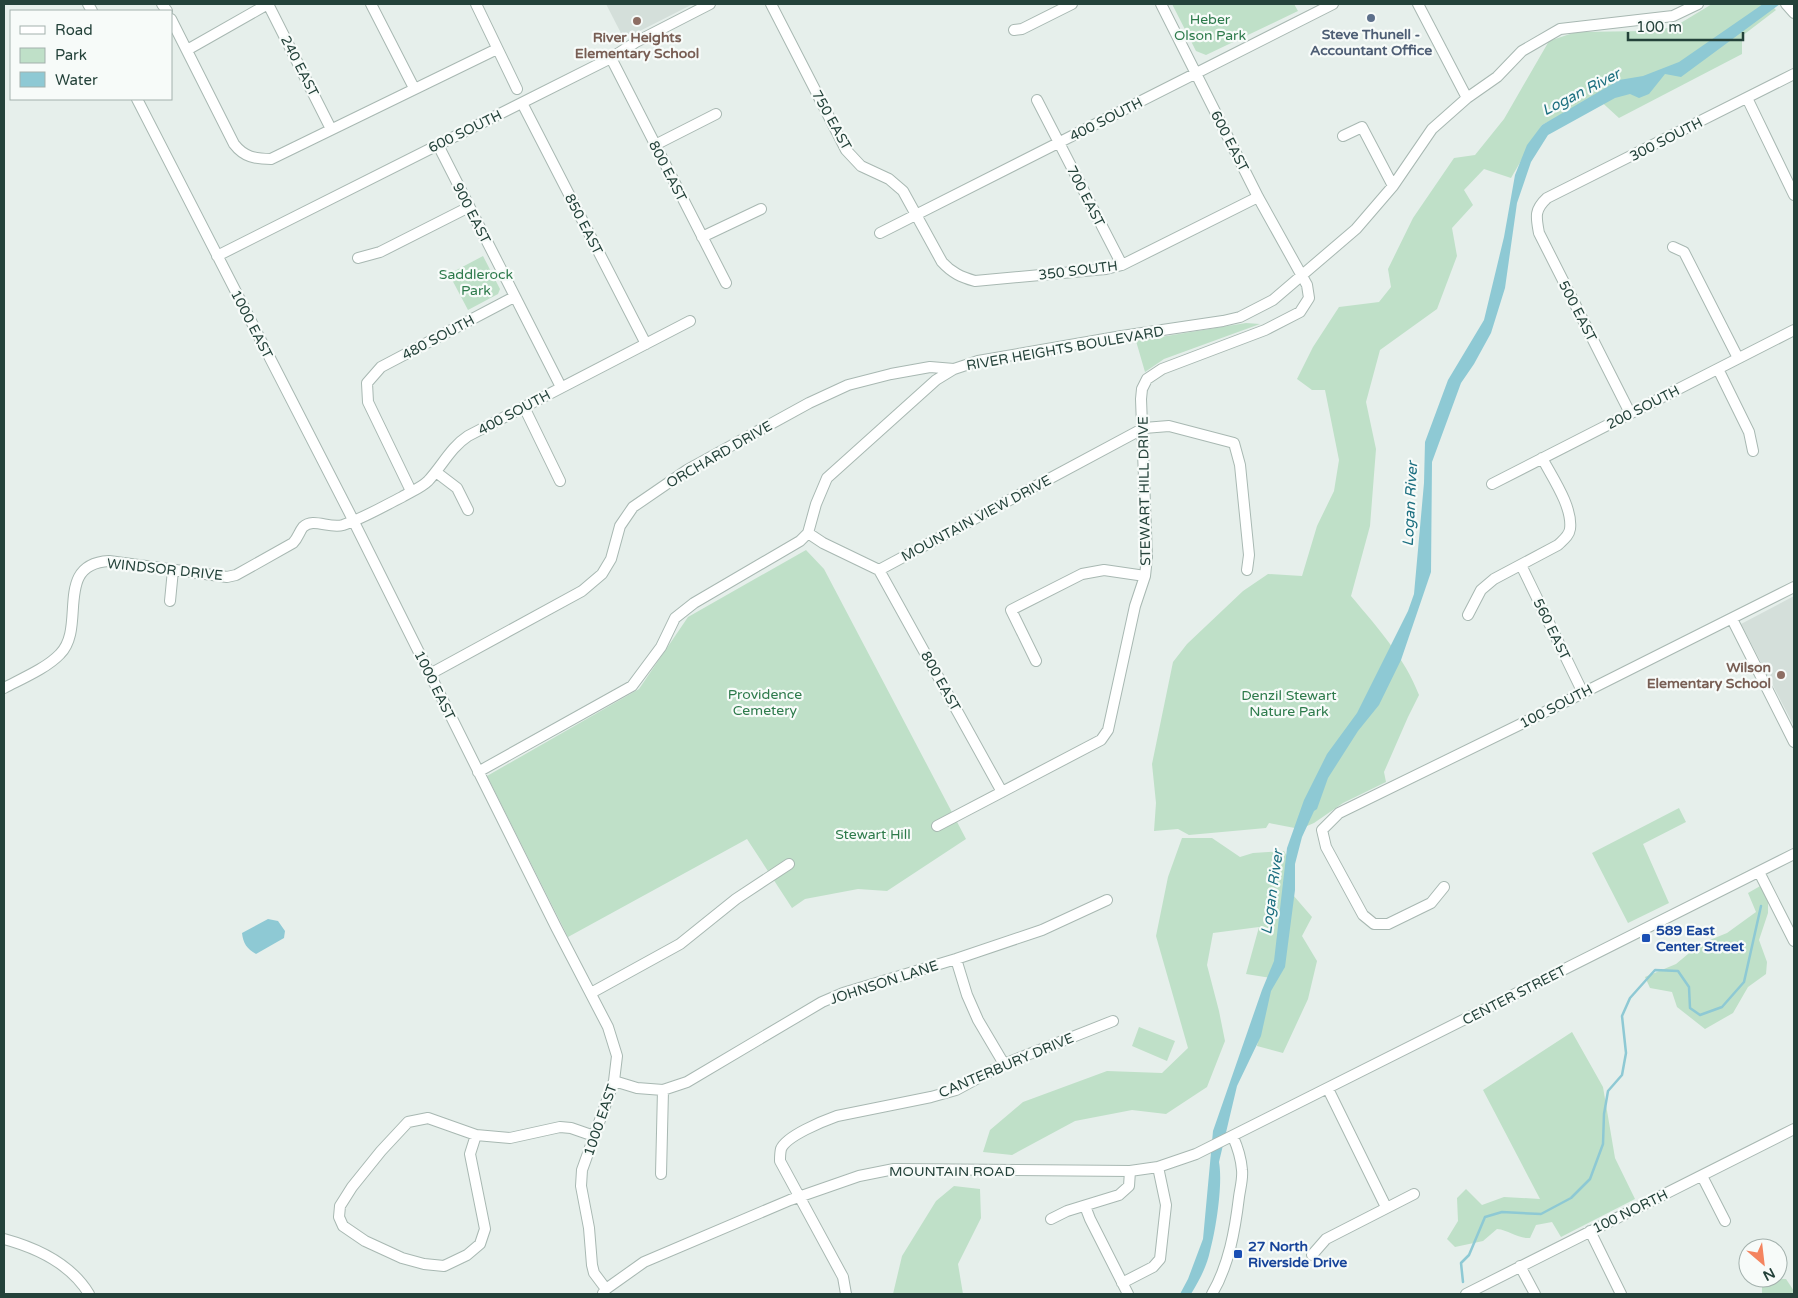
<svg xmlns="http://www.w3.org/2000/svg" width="1798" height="1298" font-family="'Varela Round',sans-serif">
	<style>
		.built { fill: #d4dfda }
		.green { fill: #bfe0c8 }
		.water { fill: #8ec9d4 }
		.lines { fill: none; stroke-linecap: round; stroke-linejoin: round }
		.stream { stroke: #8ec9d4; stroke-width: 2.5 }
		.minor-casing { stroke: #a8b8b2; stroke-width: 12 }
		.minor { stroke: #fff; stroke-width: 10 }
		.service-dot { fill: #5c6f8a; stroke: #f7fbf9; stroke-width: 2 }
		.education-dot { fill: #8d6e63; stroke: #f7fbf9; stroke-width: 2 }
		.transit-dot { fill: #1a4fb4; stroke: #f7fbf9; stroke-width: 2 }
		.labels { text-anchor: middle; stroke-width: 4.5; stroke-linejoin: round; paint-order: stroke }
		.park-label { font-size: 14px; fill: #2d7a4b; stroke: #f7fbf9 }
		.service-label { font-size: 14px; font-weight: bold; fill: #4e5e75; stroke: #f7fbf9 }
		.education-label { font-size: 14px; font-weight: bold; fill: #785e54; stroke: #f7fbf9 }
		.street-label { font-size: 14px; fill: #24423a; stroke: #f7fbf9 }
		.transit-label { font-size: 14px; font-weight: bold; fill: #164399; stroke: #f7fbf9; text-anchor: start }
		.water-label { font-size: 15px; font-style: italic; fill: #1c6f80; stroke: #f7fbf9 }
	</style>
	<rect width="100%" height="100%" fill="#e6efeb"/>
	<path class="built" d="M606 4H693L624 39Z
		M1794 596V726L1741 624Z"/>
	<path class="green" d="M1172 4H1294L1298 11 1206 55 1196 51Z
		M1712 4H1770L1776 10 1742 36V54L1619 118 1596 97 1542 125 1511 178 1484 169 1464 190 1473 205 1452 228 1457 256 1437 309 1380 350 1366 402 1376 449 1370 526 1351 596C1377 627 1405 658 1419 695L1408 717 1384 772 1386 782 1343 803 1314 823 1300 829 1269 823 1266 828 1189 835 1178 829 1154 831 1156 803 1152 764 1173 662 1187 644 1243 591 1268 574 1302 576 1317 526 1334 491 1339 460 1325 390H1312L1297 379 1313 347 1339 307 1379 302 1391 287 1388 269 1413 218 1454 158 1475 155 1504 119 1549 41 1576 32 1648 31 1674 27Z
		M483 256 500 289 498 294 468 310 449 274Z
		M1246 323 1260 324 1164 359 1145 372 1136 341Z
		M806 550 824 569 966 839 887 891 858 889 805 899 792 908 747 839 568 937 487 776 639 689 688 617Z
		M1679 808 1686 822 1643 844 1669 903 1628 923 1592 853Z
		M1182 838H1212L1240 857 1253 853 1284 851 1291 863 1287 888 1312 917 1302 936 1317 961 1308 999 1283 1053 1257 1046 1271 978 1246 974 1259 927 1213 933 1207 965 1219 1011 1225 1041 1207 1087 1166 1114 1132 1110 1075 1121 1012 1155 983 1152 990 1130 1023 1102 1107 1071 1162 1073 1188 1048 1156 936 1168 877Z
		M1762 885 1768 897V913L1759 940 1767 962 1766 974 1748 987 1733 1013 1705 1029 1677 1007 1672 992 1650 988 1645 977 1676 964 1700 944 1727 933 1756 912 1748 893Z
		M1139 1027 1175 1041 1167 1061 1132 1046Z
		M1572 1032 1603 1087 1615 1158 1635 1199 1561 1237 1552 1222 1536 1225 1530 1238C1518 1239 1509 1230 1497 1229L1483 1241 1455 1247 1447 1239 1458 1221 1457 1198 1466 1189 1482 1205 1504 1197 1540 1199 1483 1090Z
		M954 1186 980 1189 981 1218 958 1264 963 1294H893L902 1256 936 1201Z
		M1762 1278 1786 1279 1794 1291V1294H1762Z"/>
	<path class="water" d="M1763 4H1780L1681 77 1665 74 1649 94 1639 98 1630 94 1615 98 1548 135 1531 162 1517 203 1505 288 1491 333 1474 364 1461 383 1432 462 1431 572 1401 660 1379 705 1358 731 1328 778 1317 809 1314 811 1302 837 1295 864V890L1285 967 1271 991 1261 1036 1237 1086 1219 1162C1223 1184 1216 1229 1210 1251 1207 1266 1199 1281 1191 1294H1180L1188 1279 1203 1239 1213 1131 1262 990 1274 961 1287 848 1304 800 1327 754 1357 713 1408 611 1414 594 1424 483 1425 442 1448 380 1484 320 1504 237 1515 175 1527 145 1542 125 1619 80 1643 76 1679 62Z
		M268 919 278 921 285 931 284 938 256 954C247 949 243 943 242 933Z"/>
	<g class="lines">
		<path class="stream" d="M1463 1282 1461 1263 1469 1255 1485 1217 1502 1212 1541 1214 1571 1198 1590 1179 1603 1144 1604 1114 1608 1091 1622 1075 1626 1053 1622 1016 1630 998 1655 970 1678 971 1689 987 1690 1008 1700 1015 1722 1007 1744 982 1761 906"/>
		<defs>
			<path id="minor" d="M88 4 92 11
				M162 4 167 11
				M268 4 331 129
				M371 4 414 88
				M476 4 517 89
				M771 4 846 150 861 166 889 179 903 191 942 262C952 273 961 277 975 281L1106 269 1122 265 1258 197
				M1418 4 1467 98
				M1786 4 1794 13
				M171 19 234 144C244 157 255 159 271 159L497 49
				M1014 30 1022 29 1072 4
				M187 50 268 4
				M611 58 726 283
				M1747 98 1794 195
				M137 99 349 512 556 927 608 1027 617 1056 614 1081 582 1170 581 1186 589 1228 592 1265 594 1273 606 1289
				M1037 100 1122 265
				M522 103 646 344
				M1343 136 1362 127 1393 186
				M438 145 561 387
				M655 145 716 114
				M880 233 1333 4
				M702 237 761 209
				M1673 247 1684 252 1738 358
				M217 256 611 58 636 42 710 4
				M358 258 380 252 469 207
				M1718 369 1749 432 1753 451
				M524 407 560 481
				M1630 413 1539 233C1536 217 1534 210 1547 198L1794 74
				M436 472 457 488 468 510
				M1492 484 1794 330
				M411 491 368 402 367 383 381 367 514 297
				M808 533 823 543 879 570 1144 428 1169 426 1234 443 1240 465 1249 555 1247 570
				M1521 565 1583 693
				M879 570 1002 792
				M170 601 173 570
				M1468 615 1481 590 1494 579 1558 545C1563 540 1569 536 1570 529 1573 507 1552 477 1542 458
				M1732 619 1794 742
				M1036 661 1011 610 1082 574 1104 570 1145 576
				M430 674 582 591 602 574 611 559 620 526 633 507 687 470 809 403 848 385 891 374 930 367 954 369
				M4 688C21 679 47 668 60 654 87 627 53 564 109 561L227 577 236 575 293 543C298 538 299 532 303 527 313 517 329 529 343 525 364 518 382 507 402 497 410 492 421 488 428 481 442 466 451 447 468 436L690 321
				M478 772 632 686 661 647 675 618 694 603 800 541 808 533 816 504 827 478 936 380 954 369 978 361 1122 336 1223 321 1240 317 1273 300 1356 229 1393 186 1432 129 1467 98 1497 77 1522 51 1560 29 1673 16 1698 4
				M937 826 1101 740 1108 730 1135 606 1145 576 1147 557 1141 399 1142 389 1147 379 1162 369 1265 330 1300 312 1309 298 1307 285 1258 197 1161 4
				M1759 872 1794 941
				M1444 887 1431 903 1388 924H1374L1363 915 1326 847 1322 830 1339 813 1521 724 1794 587
				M956 959 967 995 978 1020 1004 1064
				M591 993 680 944 736 899 789 864
				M614 1081 637 1088 663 1090 687 1082 822 1002 843 993 956 959 1042 930 1107 900
				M1328 1089 1386 1207
				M476 1135 470 1154 485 1229 480 1244 467 1255 444 1266 424 1264 402 1258 365 1241 343 1226 339 1217 340 1206 352 1187 381 1151 408 1122 428 1118 476 1135 510 1138 560 1127 571 1128 594 1136
				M661 1174 663 1090
				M1702 1176 1725 1221
				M1085 1206 1090 1219 1128 1294
				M1051 1219 1067 1211 1119 1195 1129 1186 1130 1171
				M1590 1231 1621 1294
				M4 1239C37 1248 71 1264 89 1294
				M1312 1255 1326 1239 1414 1194
				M1520 1266 1535 1294
				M1122 1283 1153 1267 1160 1259 1166 1205 1158 1167
				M603 1293 606 1289 644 1262 790 1200 859 1176 894 1169 1130 1171 1158 1167 1196 1154 1794 854
				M846 1294 843 1277 780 1161C780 1158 780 1153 781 1149 786 1136 823 1121 837 1116L931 1097 956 1090 1004 1064 1113 1021
				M1212 1294C1229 1265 1235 1230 1239 1197 1240 1189 1243 1179 1242 1170 1241 1158 1238 1148 1233 1137
				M1466 1294 1794 1129"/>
		</defs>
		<use href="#minor" class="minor-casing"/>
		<use href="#minor" class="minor"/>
	</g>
	<circle class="service-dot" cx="1371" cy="18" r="5"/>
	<g class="education-dot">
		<circle cx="637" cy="21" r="5"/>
		<circle cx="1781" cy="675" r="5"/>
	</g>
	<g class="transit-dot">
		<rect x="1641" y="933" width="10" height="10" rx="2.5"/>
		<rect x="1233" y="1249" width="10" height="10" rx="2.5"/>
	</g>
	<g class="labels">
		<g class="park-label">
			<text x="1210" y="24">Heber<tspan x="1210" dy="16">Olson Park</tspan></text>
			<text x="476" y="279">Saddlerock<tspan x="476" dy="16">Park</tspan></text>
			<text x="765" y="699">Providence<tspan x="765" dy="16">Cemetery</tspan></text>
			<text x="1289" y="700">Denzil Stewart<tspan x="1289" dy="16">Nature Park</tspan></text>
			<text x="873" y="839">Stewart Hill</text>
		</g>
		<g class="service-label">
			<text x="1371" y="39">Steve Thunell -<tspan x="1371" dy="16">Accountant Office</tspan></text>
		</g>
		<g class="education-label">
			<text x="637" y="42">River Heights<tspan x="637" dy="16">Elementary School</tspan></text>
			<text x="1771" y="672" text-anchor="end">Wilson<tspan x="1771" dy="16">Elementary School</tspan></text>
		</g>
		<g class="street-label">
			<text transform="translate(300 66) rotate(63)" y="5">240 EAST</text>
			<text transform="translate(1106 119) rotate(-27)" y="5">400 SOUTH</text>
			<text transform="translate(832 120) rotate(61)" y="5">750 EAST</text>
			<text transform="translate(465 131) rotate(-26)" y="5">600 SOUTH</text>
			<text transform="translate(1666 139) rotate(-27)" y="5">300 SOUTH</text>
			<text transform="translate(1230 141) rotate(63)" y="5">600 EAST</text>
			<text transform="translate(668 171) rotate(63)" y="5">800 EAST</text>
			<text transform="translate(1086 196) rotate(63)" y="5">700 EAST</text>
			<text transform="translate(472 213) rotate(63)" y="5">900 EAST</text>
			<text transform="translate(584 224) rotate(63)" y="5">850 EAST</text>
			<text transform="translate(1078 270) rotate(-7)" y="5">350 SOUTH</text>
			<text transform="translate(1578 311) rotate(63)" y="5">500 EAST</text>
			<text transform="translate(252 324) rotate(63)" y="5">1000 EAST</text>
			<text transform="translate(438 337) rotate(-28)" y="5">480 SOUTH</text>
			<text transform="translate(1065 348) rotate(-10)" y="5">RIVER HEIGHTS BOULEVARD</text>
			<text transform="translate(1643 407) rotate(-27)" y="5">200 SOUTH</text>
			<text transform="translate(514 412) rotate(-28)" y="5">400 SOUTH</text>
			<text transform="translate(719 454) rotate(-30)" y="5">ORCHARD DRIVE</text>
			<text transform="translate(1144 491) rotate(-91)" y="5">STEWART HILL DRIVE</text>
			<text transform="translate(976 518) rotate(-28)" y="5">MOUNTAIN VIEW DRIVE</text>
			<text transform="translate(165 569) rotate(6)" y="5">WINDSOR DRIVE</text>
			<text transform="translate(1552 629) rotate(64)" y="5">560 EAST</text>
			<text transform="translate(941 681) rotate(61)" y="5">800 EAST</text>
			<text transform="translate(435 685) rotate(64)" y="5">1000 EAST</text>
			<text transform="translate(1556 706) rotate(-27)" y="5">100 SOUTH</text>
			<text transform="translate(884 982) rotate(-18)" y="5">JOHNSON LANE</text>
			<text transform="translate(1514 995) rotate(-27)" y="5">CENTER STREET</text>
			<text transform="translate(1006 1065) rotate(-23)" y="5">CANTERBURY DRIVE</text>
			<text transform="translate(600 1120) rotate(-71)" y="5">1000 EAST</text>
			<text x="952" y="1176">MOUNTAIN ROAD</text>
			<text transform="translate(1630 1211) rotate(-26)" y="5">100 NORTH</text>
		</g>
		<g class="transit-label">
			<text x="1656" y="935">589 East<tspan x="1656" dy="16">Center Street</tspan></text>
			<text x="1248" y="1251">27 North<tspan x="1248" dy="16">Riverside Drive</tspan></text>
		</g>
		<g class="water-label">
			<text transform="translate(1581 92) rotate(-27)" y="5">Logan River</text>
			<text transform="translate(1410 504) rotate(-87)" y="5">Logan River</text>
			<text transform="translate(1272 892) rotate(-82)" y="5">Logan River</text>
		</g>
	</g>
	<rect width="1798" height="1298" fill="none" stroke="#24423a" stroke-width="10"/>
	<rect x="10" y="10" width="162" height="90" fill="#f7fbf9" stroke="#a3b1ad"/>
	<rect x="20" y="26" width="25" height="8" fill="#ffffff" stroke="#a3b1ad"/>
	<text x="55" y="35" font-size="15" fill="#24423a">Road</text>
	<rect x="20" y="48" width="25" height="15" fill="#bfe0c8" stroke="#a3b1ad"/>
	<text x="55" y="60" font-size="15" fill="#24423a">Park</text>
	<rect x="20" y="72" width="25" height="15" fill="#8ec9d4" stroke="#a3b1ad"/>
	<text x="55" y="85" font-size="15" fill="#24423a">Water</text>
	<g transform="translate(1763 1263) rotate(152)"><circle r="24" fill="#f7fbf9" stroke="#a3b1ad"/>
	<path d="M0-4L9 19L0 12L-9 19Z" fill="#f4845f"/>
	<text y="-8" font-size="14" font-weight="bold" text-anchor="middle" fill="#24423a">N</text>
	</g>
	<path d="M1628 32v8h115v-8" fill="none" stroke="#24423a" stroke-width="2.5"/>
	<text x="1636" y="32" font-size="15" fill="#24423a" stroke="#f7fbf9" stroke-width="4" paint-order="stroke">100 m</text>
</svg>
